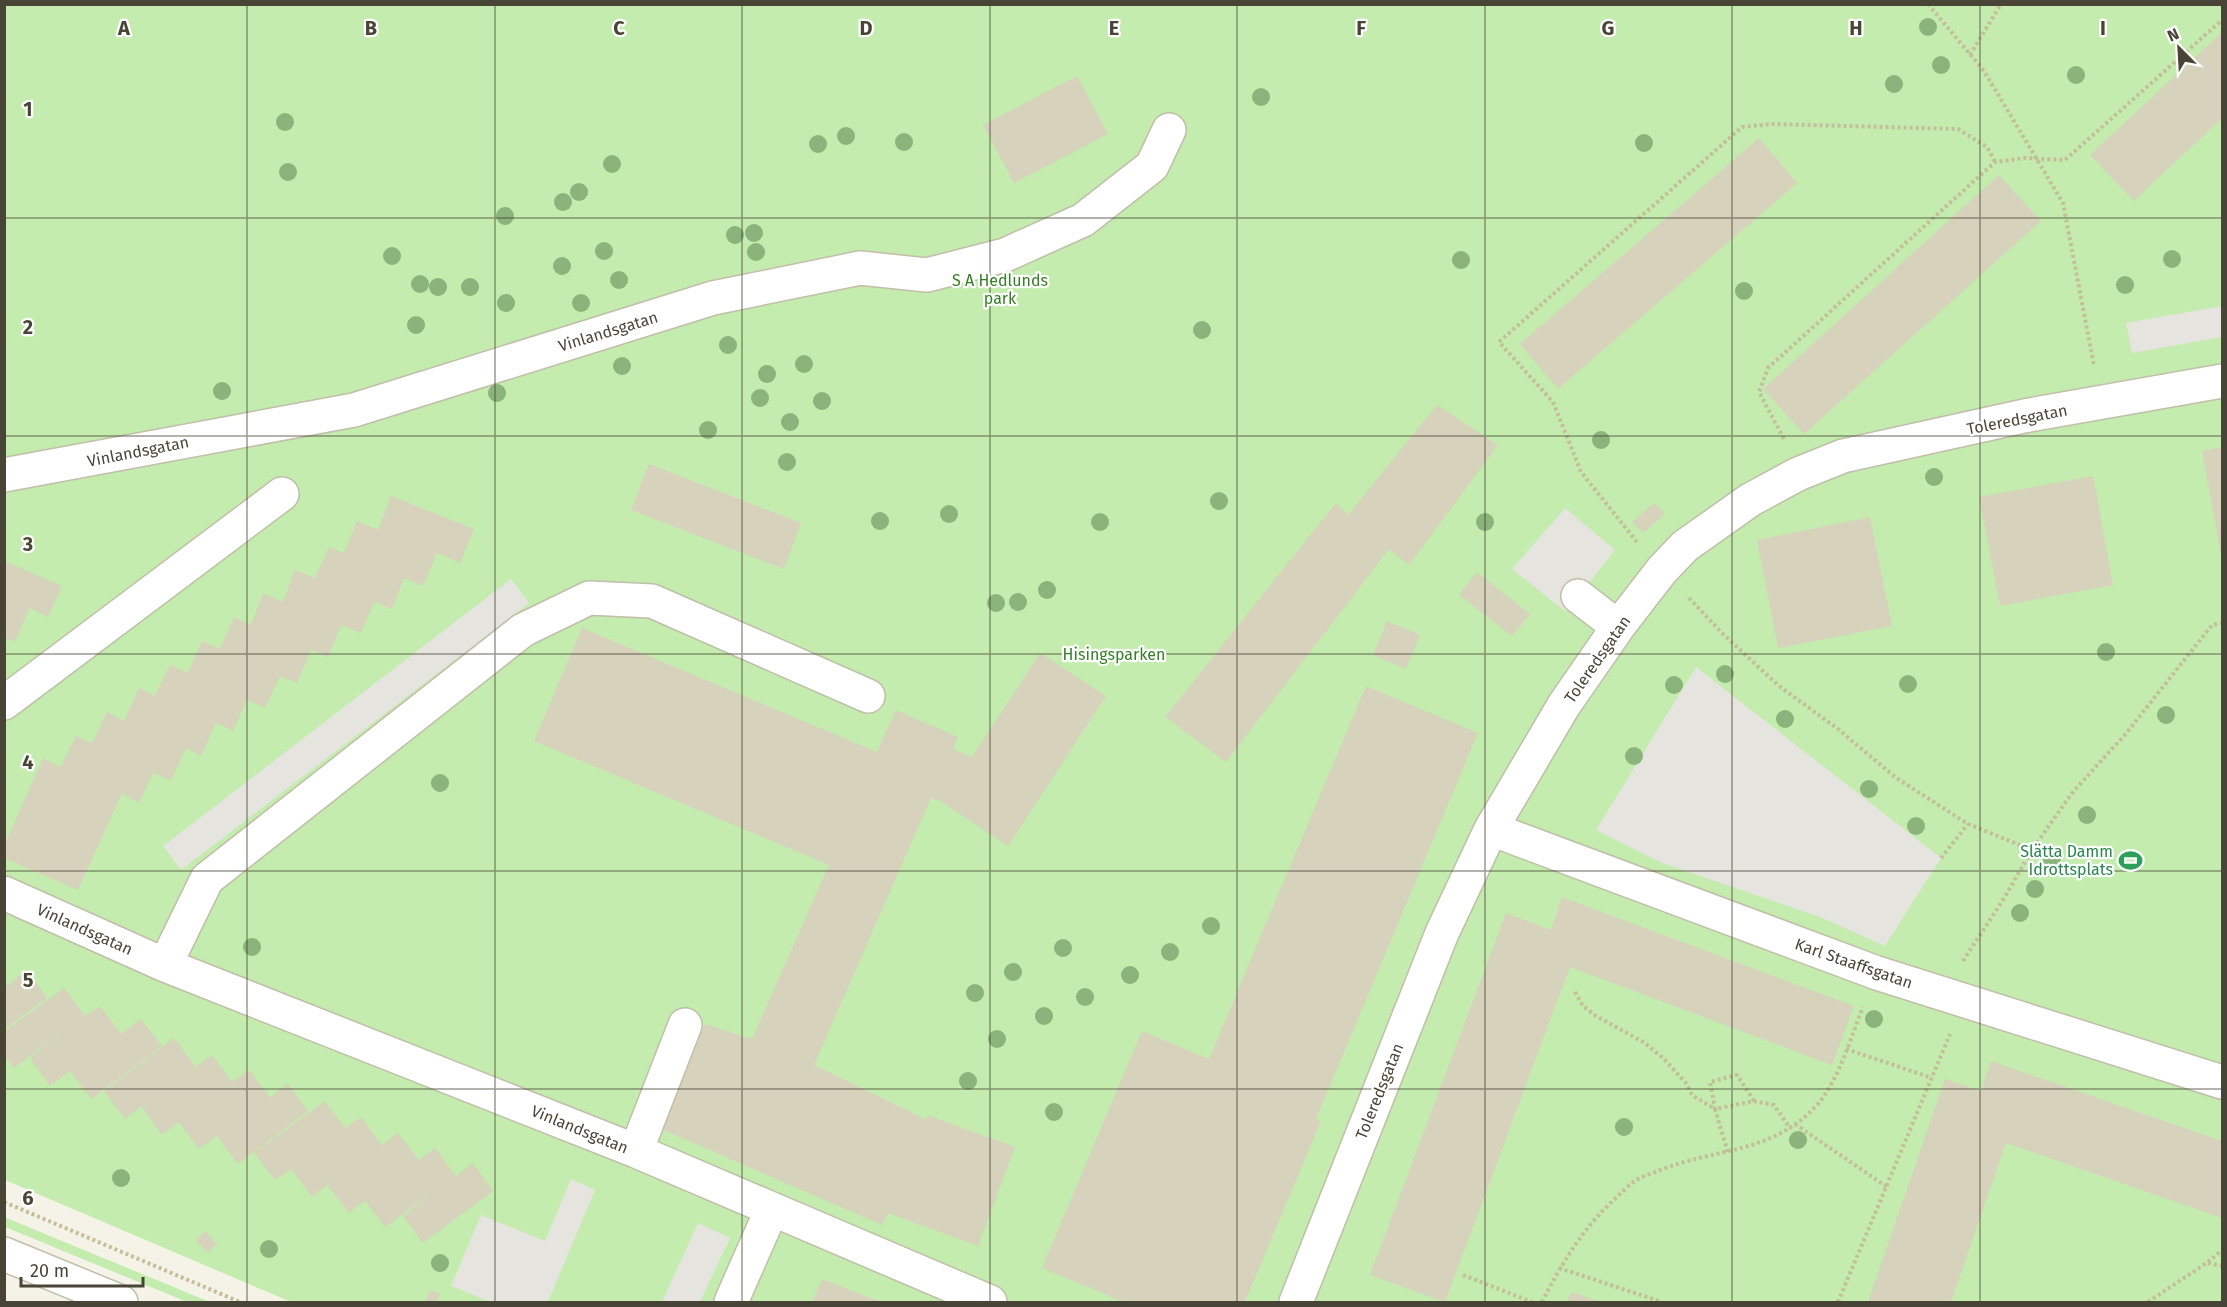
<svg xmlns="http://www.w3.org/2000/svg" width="2227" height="1307" font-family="'Fira Sans',sans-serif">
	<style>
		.green { fill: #c3ecae }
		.parking { fill: #e6e4df }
		.building { fill: #d7d2bc }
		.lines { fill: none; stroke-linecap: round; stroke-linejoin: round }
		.minor-casing { stroke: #c1bea9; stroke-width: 36 }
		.path { stroke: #c4be99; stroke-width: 4; stroke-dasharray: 3 3; stroke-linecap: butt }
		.minor { stroke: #fff; stroke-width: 33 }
		.tree { fill: #8bb37c }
		.grid { fill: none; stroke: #494536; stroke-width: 1.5; stroke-opacity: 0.55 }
		.labels { text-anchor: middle; stroke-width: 4.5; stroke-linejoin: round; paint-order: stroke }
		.park-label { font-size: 16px; fill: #347f24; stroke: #fff }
		.street-label { font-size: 16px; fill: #494536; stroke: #fff }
		.leisure-label { font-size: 16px; fill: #27864d; stroke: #fff; text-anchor: end }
		.grid-label { font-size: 20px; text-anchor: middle; font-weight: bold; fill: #494536; stroke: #fff; stroke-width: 4.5; stroke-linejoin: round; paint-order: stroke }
	</style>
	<rect width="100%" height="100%" fill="#f5f3e7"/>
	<path class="green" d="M4 5H2222V1302H291L5 1180Z
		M4 1217 210 1302H187L5 1227Z"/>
	<path class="parking" d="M2222 306V337L2132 353 2126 323Z
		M1565 508 1615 550 1566 612 1512 569Z
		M511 579 529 603 181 870 163 846Z
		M1696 667 1941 858 1885 946 1820 917 1662 863 1596 830Z
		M571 1179 595 1190 548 1302H491L451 1286 481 1215 545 1241Z
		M698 1223 730 1238 700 1302H662Z"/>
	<path class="building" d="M2222 32V118L2134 201 2090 155Z
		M1077 76 1108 134 1014 183 983 125Z
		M1759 138 1797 183 1558 389 1520 344Z
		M1999 175 2041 221 1804 434 1763 389Z
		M1437 405 1498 445 1409 565 1389 549 1226 762 1165 717 1336 503 1348 515Z
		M2222 447V555H2221L2202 451Z
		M649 464 801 523 784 569 631 510Z
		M2093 476 2113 585 2000 606 1979 497Z
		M391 496 474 529 460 563 437 553 423 586 404 578 392 609 374 602 361 633 341 625 328 657 311 650 297 683 280 676 265 708 247 700 233 731 216 723 201 756 186 748 171 780 153 773 139 803 122 793 78 890 4 858V846L43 758 61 767 76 736 92 743 107 712 124 721 139 688 155 696 170 665 188 673 202 641 220 649 234 617 251 625 263 593 283 602 295 570 315 578 329 547 344 553 357 521 378 530Z
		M1654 503 1665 514 1643 533 1632 522Z
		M1870 517 1892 626 1778 648 1757 540Z
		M4 561 62 586 48 617 30 608 15 642 4 638Z
		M1477 572 1530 614 1512 636 1459 595Z
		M1387 621 1420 635 1406 669 1373 655Z
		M582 628 877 752 896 710 958 737 953 749 972 757 1040 653 1106 696 1008 846 942 802 931 798 814 1065 927 1120V1115L1015 1147 978 1246 888 1213 882 1225 659 1128 705 1024 752 1039 829 865 534 741Z
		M1366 686 1478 733 1316 1119 1321 1121 1245 1302H1124L1042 1268 1142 1031 1209 1059Z
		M1562 897 1854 1006 1832 1065 1570 967 1445 1302 1370 1275 1506 913 1551 930Z
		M27 970 47 998 5 1029V987Z
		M64 988 85 1016 100 1006 121 1034 141 1019 162 1046 91 1099 70 1071 50 1086 30 1058 63 1032 14 1068 4 1055V1032Z
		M174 1038 195 1066 180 1078 212 1055 232 1082 249 1070 270 1097 288 1084 308 1111 238 1164 217 1136 199 1149 179 1122 162 1135 141 1106 125 1119 104 1091Z
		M1991 1061 2222 1141V1218L2006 1143 1951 1302H1868L1945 1079 1981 1091Z
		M325 1101 345 1128 361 1117 382 1145 398 1133 419 1160 435 1148 456 1176 473 1163 493 1191 423 1243 403 1216 438 1188 385 1227 365 1201 349 1213 328 1186 338 1177 312 1197 291 1169 275 1180 254 1153Z
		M205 1231 217 1243 208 1253 196 1241Z
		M822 1279 881 1302H812Z
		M430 1290 440 1294 437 1302H425Z
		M1571 1292 1601 1302H1567Z"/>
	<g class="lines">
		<defs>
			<path id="minor" d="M4 475 354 410 713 298 860 268 927 275 1005 255 1083 220 1152 166 1169 130
				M1578 596 1618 627
				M4 703 282 494
				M1491 829 1877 973 2222 1082
				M4 893 165 965 636 1151 990 1302
				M165 965 207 879 523 630 589 598 652 601 868 696
				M636 1151 685 1025
				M4 1254 121 1302
				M731 1302 772 1209
				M1296 1302 1442 933 1491 829 1564 705 1618 627 1662 570 1685 546 1750 500 1798 474 1843 456 2024 416 2222 381"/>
		</defs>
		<use href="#minor" class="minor-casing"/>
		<path class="path" d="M1928 4 1984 71 2063 203 2094 366
			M1970 55 2001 4
			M1784 439 1759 392 1768 368 1995 162 2025 158 2065 160 2222 20
			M1637 542 1581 472 1553 402 1499 342 1742 127 1772 124 1958 129 1987 147 1995 162
			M1689 598 1723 634 1779 686 1838 729 1895 777 1968 824 2032 850 2072 793 2124 736 2212 625 2222 623
			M1941 858 1968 824
			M1963 961 2003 900 2032 850
			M1575 992 1583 1006 1596 1016 1645 1043 1664 1059 1686 1083 1692 1095 1715 1109 1728 1153
			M1846 1049 1932 1078
			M1754 1101 1737 1075 1710 1082 1715 1109 1754 1101 1774 1105 1790 1128
			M1795 1124 1887 1187
			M4 1202 240 1302
			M2208 1263 2222 1266
			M1559 1268 1662 1302
			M1463 1275 1532 1302
			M1542 1302C1562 1263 1584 1226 1618 1196 1623 1191 1629 1185 1635 1181 1642 1176 1652 1174 1660 1170 1716 1148 1772 1154 1817 1105 1840 1078 1850 1039 1863 1007
			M1838 1302 1950 1034
			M2148 1302 2208 1262 2222 1250"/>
		<use href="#minor" class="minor"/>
	</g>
	<g class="tree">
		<circle cx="1928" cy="27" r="9"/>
		<circle cx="1941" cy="65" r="9"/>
		<circle cx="2076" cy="75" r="9"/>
		<circle cx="1894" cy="84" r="9"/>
		<circle cx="1261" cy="97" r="9"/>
		<circle cx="285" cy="122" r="9"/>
		<circle cx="846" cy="136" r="9"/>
		<circle cx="904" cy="142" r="9"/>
		<circle cx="1644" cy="143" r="9"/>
		<circle cx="818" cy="144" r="9"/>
		<circle cx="612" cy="164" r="9"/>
		<circle cx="288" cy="172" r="9"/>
		<circle cx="579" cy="192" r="9"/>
		<circle cx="563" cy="202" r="9"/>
		<circle cx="505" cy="216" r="9"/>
		<circle cx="754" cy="233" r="9"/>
		<circle cx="735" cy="235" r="9"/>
		<circle cx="604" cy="251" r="9"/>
		<circle cx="756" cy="252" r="9"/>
		<circle cx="392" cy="256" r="9"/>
		<circle cx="2172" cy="259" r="9"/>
		<circle cx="1461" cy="260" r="9"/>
		<circle cx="562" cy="266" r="9"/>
		<circle cx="619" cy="280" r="9"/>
		<circle cx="420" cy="284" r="9"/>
		<circle cx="2125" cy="285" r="9"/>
		<circle cx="438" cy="287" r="9"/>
		<circle cx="470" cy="287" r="9"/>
		<circle cx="1744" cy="291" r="9"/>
		<circle cx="506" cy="303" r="9"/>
		<circle cx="581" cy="303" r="9"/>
		<circle cx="416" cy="325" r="9"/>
		<circle cx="1202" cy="330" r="9"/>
		<circle cx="728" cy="345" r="9"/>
		<circle cx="804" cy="364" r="9"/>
		<circle cx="622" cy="366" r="9"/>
		<circle cx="767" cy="374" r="9"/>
		<circle cx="222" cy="391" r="9"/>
		<circle cx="497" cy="393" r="9"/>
		<circle cx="760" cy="398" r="9"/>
		<circle cx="822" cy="401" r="9"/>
		<circle cx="790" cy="422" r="9"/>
		<circle cx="708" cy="430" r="9"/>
		<circle cx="1601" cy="440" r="9"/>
		<circle cx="787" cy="462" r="9"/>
		<circle cx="1934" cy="477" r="9"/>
		<circle cx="1219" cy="501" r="9"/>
		<circle cx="949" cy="514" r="9"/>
		<circle cx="880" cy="521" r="9"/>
		<circle cx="1100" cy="522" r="9"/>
		<circle cx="1485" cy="522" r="9"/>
		<circle cx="1047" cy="590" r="9"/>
		<circle cx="1018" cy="602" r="9"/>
		<circle cx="996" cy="603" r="9"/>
		<circle cx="2106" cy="652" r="9"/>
		<circle cx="1725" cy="674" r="9"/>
		<circle cx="1908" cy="684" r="9"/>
		<circle cx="1674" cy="685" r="9"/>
		<circle cx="2166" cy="715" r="9"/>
		<circle cx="1785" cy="719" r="9"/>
		<circle cx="1634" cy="756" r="9"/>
		<circle cx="440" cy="783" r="9"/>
		<circle cx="1869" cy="789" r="9"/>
		<circle cx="2087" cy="815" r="9"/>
		<circle cx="1916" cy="826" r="9"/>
		<circle cx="2052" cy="860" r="9"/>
		<circle cx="2035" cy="889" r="9"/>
		<circle cx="2020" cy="913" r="9"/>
		<circle cx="1211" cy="926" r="9"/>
		<circle cx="252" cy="947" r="9"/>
		<circle cx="1063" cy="948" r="9"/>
		<circle cx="1170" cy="952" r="9"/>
		<circle cx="1013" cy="972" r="9"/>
		<circle cx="1130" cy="975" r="9"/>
		<circle cx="975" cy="993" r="9"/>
		<circle cx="1085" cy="997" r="9"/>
		<circle cx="1044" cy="1016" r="9"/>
		<circle cx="1874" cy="1019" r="9"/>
		<circle cx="997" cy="1039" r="9"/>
		<circle cx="968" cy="1081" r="9"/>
		<circle cx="1054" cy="1112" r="9"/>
		<circle cx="1624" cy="1127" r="9"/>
		<circle cx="1798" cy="1140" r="9"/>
		<circle cx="121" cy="1178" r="9"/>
		<circle cx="269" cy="1249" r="9"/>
		<circle cx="440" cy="1263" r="9"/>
	</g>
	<path class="grid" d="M247 4V1302M495 4V1302M742 4V1302M990 4V1302M1237 4V1302M1485 4V1302M1732 4V1302M1980 4V1302M4 218H2222M4 436H2222M4 654H2222M4 871H2222M4 1089H2222"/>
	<defs>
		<symbol id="stadium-bare" viewBox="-9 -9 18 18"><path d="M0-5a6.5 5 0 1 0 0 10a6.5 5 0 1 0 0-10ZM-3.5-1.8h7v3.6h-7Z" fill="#2e9e5b" stroke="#fff" stroke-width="2.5" paint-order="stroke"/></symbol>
	</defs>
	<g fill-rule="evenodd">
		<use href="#stadium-bare" x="2114" y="844" width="33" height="33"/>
	</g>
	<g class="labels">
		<g class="park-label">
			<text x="1000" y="286">S A Hedlunds<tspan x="1000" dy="18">park</tspan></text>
			<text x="1114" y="660">Hisingsparken</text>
		</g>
		<g class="street-label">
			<text transform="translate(608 331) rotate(-17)" y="6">Vinlandsgatan</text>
			<text transform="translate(2017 419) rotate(-11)" y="6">Toleredsgatan</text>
			<text transform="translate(138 451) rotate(-11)" y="6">Vinlandsgatan</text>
			<text transform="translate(1597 659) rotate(-55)" y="6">Toleredsgatan</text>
			<text transform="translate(85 929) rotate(24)" y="6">Vinlandsgatan</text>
			<text transform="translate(1854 963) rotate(19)" y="6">Karl Staaffsgatan</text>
			<text transform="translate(1379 1091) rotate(-68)" y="6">Toleredsgatan</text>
			<text transform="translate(580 1129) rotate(22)" y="6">Vinlandsgatan</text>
		</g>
		<g class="leisure-label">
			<text x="2113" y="857">Slätta Damm<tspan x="2113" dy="18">Idrottsplats</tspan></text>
		</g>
	</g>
	<g class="grid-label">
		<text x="124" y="35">A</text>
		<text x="371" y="35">B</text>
		<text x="619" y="35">C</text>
		<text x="866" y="35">D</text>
		<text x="1114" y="35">E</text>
		<text x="1361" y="35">F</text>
		<text x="1608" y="35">G</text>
		<text x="1856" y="35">H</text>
		<text x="2103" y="35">I</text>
		<text x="28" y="116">1</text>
		<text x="28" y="334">2</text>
		<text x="28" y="551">3</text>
		<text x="28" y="769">4</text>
		<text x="28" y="987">5</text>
		<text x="28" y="1205">6</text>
	</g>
	<rect width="2227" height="1307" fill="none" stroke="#494536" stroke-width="12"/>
	<g transform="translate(2179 48) rotate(336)" stroke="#ffffff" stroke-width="4.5" paint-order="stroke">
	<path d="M0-4.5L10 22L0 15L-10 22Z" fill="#494536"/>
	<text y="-9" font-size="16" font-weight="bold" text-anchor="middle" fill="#494536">N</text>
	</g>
	<path d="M21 1277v9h122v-9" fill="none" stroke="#494536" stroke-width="3"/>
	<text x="30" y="1277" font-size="18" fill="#494536" stroke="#ffffff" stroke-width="4.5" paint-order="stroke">20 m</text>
</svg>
